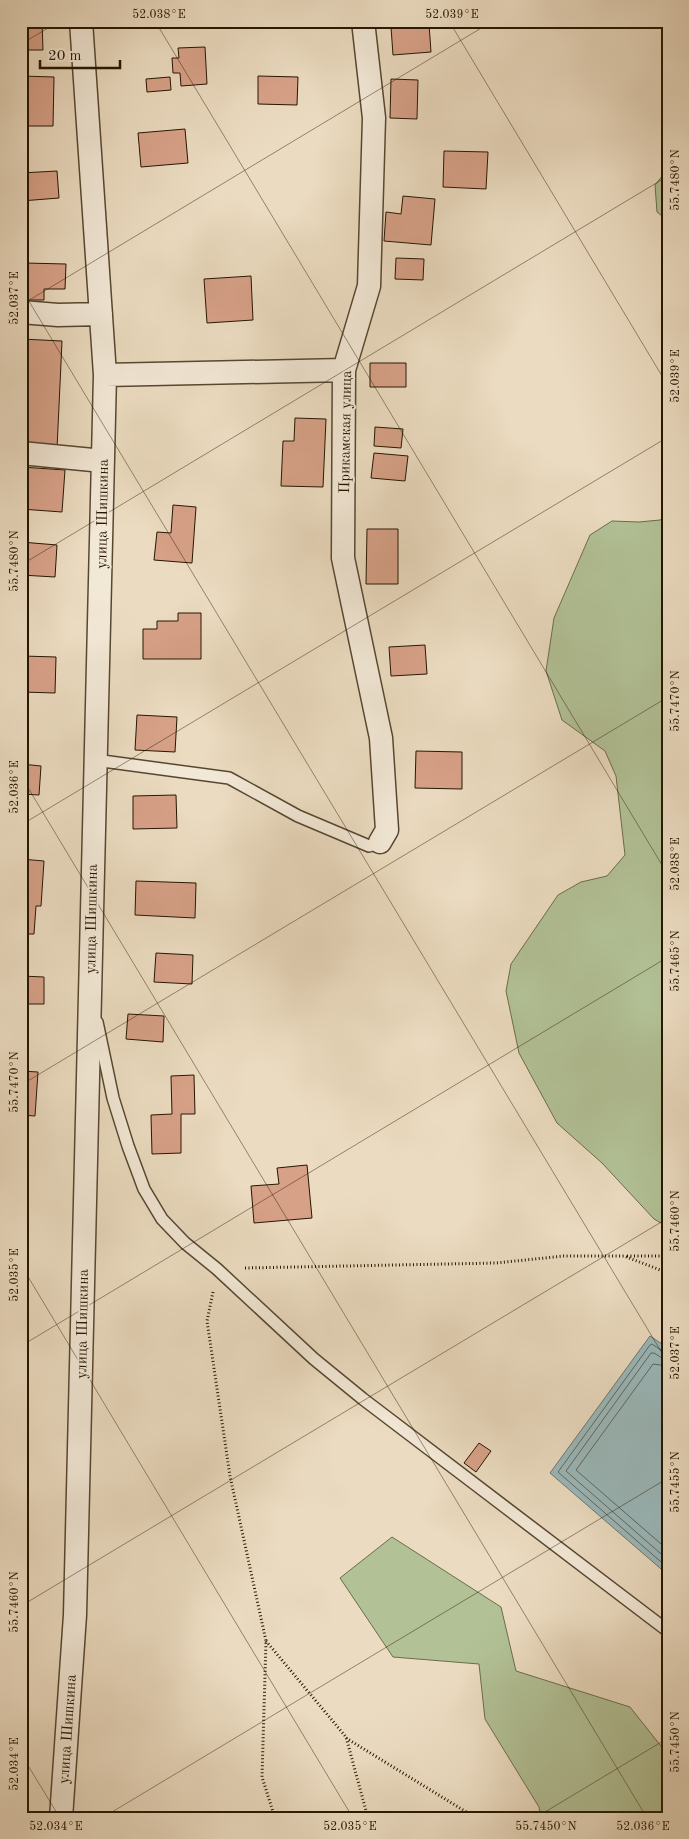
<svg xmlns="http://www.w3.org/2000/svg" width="689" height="1839" font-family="'Old Standard TT',serif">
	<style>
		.green { fill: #b2c196; stroke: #6c6c4b }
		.water { fill: #9bb9bb; stroke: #6c7870 }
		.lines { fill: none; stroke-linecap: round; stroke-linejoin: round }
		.shore { stroke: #60685e; stroke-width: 1 }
		.building { fill: #d7a188; stroke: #261600 }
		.lane-casing { stroke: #574730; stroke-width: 14 }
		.street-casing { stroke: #574730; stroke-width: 25 }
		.path { stroke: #261600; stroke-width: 3; stroke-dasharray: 1 2.5; stroke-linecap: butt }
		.lane { stroke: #f2e8d6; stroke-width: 11 }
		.street { stroke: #f2e8d6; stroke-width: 22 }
		.ticks { fill: none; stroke: #261600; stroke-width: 1; stroke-opacity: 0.45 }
		.labels { text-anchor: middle; stroke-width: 4; stroke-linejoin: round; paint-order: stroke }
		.street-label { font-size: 15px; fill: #261600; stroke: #f2e8d6 }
		.neatline { fill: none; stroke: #261600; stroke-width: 2 }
		.ticks-label { font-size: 12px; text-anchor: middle; fill: #261600 }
	</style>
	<rect width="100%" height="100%" fill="#ebdbc0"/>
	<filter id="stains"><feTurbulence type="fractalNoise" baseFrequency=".004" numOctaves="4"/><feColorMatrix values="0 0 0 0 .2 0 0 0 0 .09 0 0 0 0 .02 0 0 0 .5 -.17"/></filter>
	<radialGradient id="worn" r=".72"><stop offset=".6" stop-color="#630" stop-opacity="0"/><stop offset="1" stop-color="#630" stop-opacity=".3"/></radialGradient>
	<path class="green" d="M668 169V221L657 212 655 185Z
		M668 516V1227L654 1219 602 1163 557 1123 519 1053 506 991 511 964 558 895 581 882 607 876 625 855 616 776 605 751 562 720 546 671 554 618 590 535 612 521 639 522 660 520Z
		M392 1537 501 1607 516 1671 630 1707 668 1755V1818H541L539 1807 485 1719 479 1664 393 1657 340 1578Z"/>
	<path class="water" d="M650 1336 668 1348V1575L550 1473Z"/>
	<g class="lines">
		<path class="shore" d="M668 1352H664L652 1344 650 1345 558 1472 668 1568
			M668 1358H662L654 1353H651L566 1471 668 1560
			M668 1366 653 1364 576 1470 668 1550"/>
	</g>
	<path class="building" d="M21 21H42L43 50H21Z
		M429 24 431 52 393 55 391 27Z
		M205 47 207 84 181 86 180 73H173L172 58H179L178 48Z
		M21 76 54 77 53 126H21Z
		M258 76 298 77 297 105 258 104Z
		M170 77 171 90 147 92 146 79Z
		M391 79 418 80 417 119 390 118Z
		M185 129 188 163 141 167 138 133Z
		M444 151 488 152 486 189 443 187Z
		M57 171 59 198 21 201V173Z
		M403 196 435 199 431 245 384 241 386 212 401 214Z
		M396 258 424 259 423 280 395 279Z
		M24 263 66 264 65 289H44V300H24Z
		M251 276 253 320 207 323 204 279Z
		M21 339 62 341 57 449 21 448Z
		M370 363H406V387H370Z
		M295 418 326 419 323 487 281 486 283 441H294Z
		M375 427 403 429 401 448 374 446Z
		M374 453 408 456 405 481 371 478Z
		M21 467 65 470 62 512 21 509Z
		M173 505 196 507 192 563 154 560 157 532 171 533Z
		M367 529H398V584H366Z
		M21 542 57 545 55 577 21 575Z
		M178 613H201V659H143V629H157V621H178Z
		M425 645 427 674 391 676 389 647Z
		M23 656 56 657 55 693 22 692Z
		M137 715 177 717 175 752 135 750Z
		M416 751 462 752V789L415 788Z
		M21 764 41 766 39 795 21 794Z
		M176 795 177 828 133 829V796Z
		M21 859 44 861 41 906H36L34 934H21Z
		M136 881 196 883 195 918 135 915Z
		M156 953 193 955 192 984 154 982Z
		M21 976 44 977V1004H21Z
		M128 1014 164 1016 163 1042 126 1039Z
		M21 1071 38 1072 35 1116 21 1115Z
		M194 1075 195 1114H181V1153L152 1154 151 1115 172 1114 171 1076Z
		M307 1165 312 1218 254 1223 251 1186 279 1184 277 1168Z
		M21 1184H24V1220H21Z
		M21 1372H28V1397H21Z
		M479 1443 491 1451 476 1472 464 1463Z"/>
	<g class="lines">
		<defs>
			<path id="lane" d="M95 760 229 778 298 816 369 846 380 842
				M97 1022 113 1098 128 1146 144 1189 162 1219 185 1243 217 1269 314 1359 363 1399 668 1631"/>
			<path id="street" d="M363 21 374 118 369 286 344 370 343 558 381 738 387 830 380 842
				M21 312 58 315 101 314
				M105 375 344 370
				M21 453 103 461
				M61 1818 75 1615 105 375 81 21"/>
		</defs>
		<use href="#lane" class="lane-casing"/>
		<use href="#street" class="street-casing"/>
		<path class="path" d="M627 1256H668
			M245 1268 496 1263 564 1256H624L668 1273
			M213 1292 207 1321 230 1476 266 1641 262 1777 275 1818
			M266 1641 346 1737 368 1818
			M346 1738 476 1818"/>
		<use href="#lane" class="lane"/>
		<use href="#street" class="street"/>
	</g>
	<path class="ticks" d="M155 21 668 875M449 21 668 386M21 44 60 21M21 288 668 1363M21 305 493 21M21 565 668 176M21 776 647 1818M21 825 668 437M21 1085 668 697M21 1265 353 1818M21 1346 668 957M21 1606 668 1218M21 1754 60 1818M102 1818 668 1478M535 1818 668 1738"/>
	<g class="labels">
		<g class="street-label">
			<text transform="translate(345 432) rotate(-89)" y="5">Прикамская улица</text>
			<text transform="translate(102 514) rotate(-89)" y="5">улица Шишкина</text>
			<text transform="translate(91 919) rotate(-89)" y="5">улица Шишкина</text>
			<text transform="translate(82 1324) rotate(-89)" y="5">улица Шишкина</text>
			<text transform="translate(67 1729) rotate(-86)" y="5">улица Шишкина</text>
		</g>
	</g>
	<rect width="689" height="1839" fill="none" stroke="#ebdbc0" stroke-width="55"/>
	<path d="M40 60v8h80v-8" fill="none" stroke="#261600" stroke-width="2.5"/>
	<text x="48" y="60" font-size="15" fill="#261600" stroke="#f2e8d6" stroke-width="4" paint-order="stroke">20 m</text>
	<rect x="28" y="28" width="634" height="1784" class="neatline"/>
	<g class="ticks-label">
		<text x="159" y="18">52.038°E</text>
		<text x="452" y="18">52.039°E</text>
		<text transform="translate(675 180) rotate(-90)" y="4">55.7480°N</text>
		<text transform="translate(14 298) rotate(-90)" y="4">52.037°E</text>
		<text transform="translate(675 376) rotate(-90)" y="4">52.039°E</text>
		<text transform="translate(14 561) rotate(-90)" y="4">55.7480°N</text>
		<text transform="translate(675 701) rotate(-90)" y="4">55.7470°N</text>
		<text transform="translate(14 787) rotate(-90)" y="4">52.036°E</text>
		<text transform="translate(675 864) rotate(-90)" y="4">52.038°E</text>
		<text transform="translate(675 961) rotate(-90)" y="4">55.7465°N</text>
		<text transform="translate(14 1082) rotate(-90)" y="4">55.7470°N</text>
		<text transform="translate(675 1221) rotate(-90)" y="4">55.7460°N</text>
		<text transform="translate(14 1275) rotate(-90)" y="4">52.035°E</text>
		<text transform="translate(675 1353) rotate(-90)" y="4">52.037°E</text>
		<text transform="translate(675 1482) rotate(-90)" y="4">55.7455°N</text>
		<text transform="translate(14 1602) rotate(-90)" y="4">55.7460°N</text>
		<text transform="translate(675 1742) rotate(-90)" y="4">55.7450°N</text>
		<text transform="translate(14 1764) rotate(-90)" y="4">52.034°E</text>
		<text x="56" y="1830">52.034°E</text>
		<text x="350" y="1830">52.035°E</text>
		<text x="546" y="1830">55.7450°N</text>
		<text x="643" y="1830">52.036°E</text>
	</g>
	<rect width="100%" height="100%" filter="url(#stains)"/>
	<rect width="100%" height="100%" fill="url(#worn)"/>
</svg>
